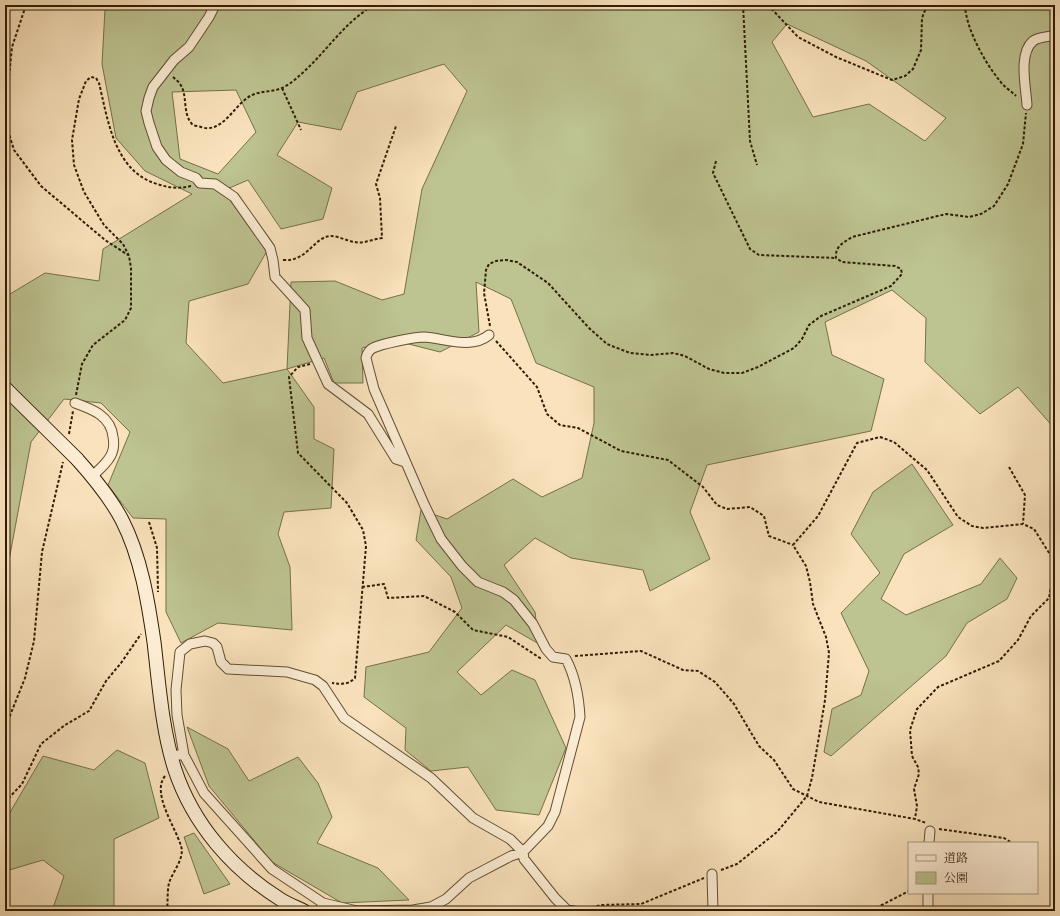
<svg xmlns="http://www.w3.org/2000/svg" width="1060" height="916" font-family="'Old Standard TT','Noto Serif JP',serif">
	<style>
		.green { fill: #bdc391; stroke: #76704a; fill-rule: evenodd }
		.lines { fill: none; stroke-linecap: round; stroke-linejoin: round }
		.street-casing { stroke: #624e31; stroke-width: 11 }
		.secondary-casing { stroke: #2f1d03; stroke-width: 15 }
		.path { stroke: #2f1d03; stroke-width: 2; stroke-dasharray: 3 2; stroke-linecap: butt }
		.street { stroke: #fbecd3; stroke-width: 9 }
		.secondary { stroke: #fbecd3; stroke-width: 13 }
		.secondary-bridge-casing { stroke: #2f1d03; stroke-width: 15; stroke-linecap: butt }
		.secondary-bridge { stroke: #fbecd3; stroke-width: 13 }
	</style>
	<rect width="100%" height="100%" fill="#f9e2bc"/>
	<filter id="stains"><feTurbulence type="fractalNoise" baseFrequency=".005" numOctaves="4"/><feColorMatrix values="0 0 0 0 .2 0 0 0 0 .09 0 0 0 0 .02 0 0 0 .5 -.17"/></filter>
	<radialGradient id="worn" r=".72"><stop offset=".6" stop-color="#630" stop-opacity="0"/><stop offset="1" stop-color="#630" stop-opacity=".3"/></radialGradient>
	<path class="green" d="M110 5H1055V429L1018 387 980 414 925 362 926 318 892 290 825 322 832 355 884 379 871 431 707 465 690 512 710 559 650 591 643 570 571 558 535 538 504 565 535 612 539 644 506 625 457 672 481 695 512 670 535 680 566 748 539 815 496 810 468 767 431 771 405 750 406 728 364 697 366 667 429 652 462 608 451 577 416 540 421 510 447 519 513 479 542 497 582 478 594 423V387L536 363 511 299 476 282 479 332 440 352 393 340 362 348 363 383H334L324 358 287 369 314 407V439L334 449 331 508 284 512 278 534 290 567 292 630 218 623 181 643 166 612V519L133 518 108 485 130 432 101 403 64 399 31 442 5 582V342L6 337 5 297 45 273 99 281 103 249 192 194 145 171 116 138 102 64 105 9ZM787 24 866 61 946 118 925 141 869 104 813 117 772 42ZM444 64 467 91 422 189 404 294 382 300 335 281 291 282 287 369 223 383 186 343 189 301 248 284 267 251 227 189 248 180 281 229 323 219 332 188 277 155 298 122 341 130 357 92ZM236 90 256 132 218 174 180 159 172 92Z
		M912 464 953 525 904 554 881 599 906 615 981 584 1000 558 1017 578 1007 599 967 623 946 656 831 756 824 752 832 709 861 695 869 671 841 613 880 573 851 534 873 492Z
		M187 727 228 749 249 781 298 757 318 783 332 817 317 843 378 868 409 900 342 903 272 862 209 786Z
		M117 750 145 763 159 818 114 839V911H52L64 876 43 860 6 871 5 864V821L43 756 94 770Z
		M194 833 230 884 204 894 184 837Z"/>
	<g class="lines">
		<defs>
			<path id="street" d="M215 5 209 17 189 47 174 60 153 87 149 98 146 111 149 123 157 147 166 160 181 172 196 178 200 183 215 184 234 197 270 248 273 260 275 277 305 310 307 338 328 384 368 414 396 459 405 462
				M1027 105C1026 87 1018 54 1033 41 1038 37 1049 37 1055 35
				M75 403C92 409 111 416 113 437 114 442 114 448 112 453 109 462 99 469 93 476
				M178 755H184L204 793 272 869 323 903
				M184 755 177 715 176 690 180 652 190 644 205 641 213 643 217 647 221 662 228 669 287 672 315 680 323 686 344 718 431 778 473 818 510 839 523 852 524 859 555 898 567 910 574 911
				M929 843 930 831
				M712 874 713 911
				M928 893V911
				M320 911 323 903 357 911 413 910 431 907 446 899 469 878 511 856 523 852 548 826 555 812 580 717C579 698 575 676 566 659L553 657 546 649 533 624 514 600 503 592 478 582 462 566 441 539 424 504 374 389 366 358C367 354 369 350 373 348 381 344 414 337 424 337 444 338 471 350 489 335"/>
			<path id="secondary" d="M77 459C94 478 110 497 122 520 141 557 148 601 154 642 159 684 162 730 175 770 193 824 232 869 280 899 287 904 296 907 304 911"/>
		</defs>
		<use href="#street" class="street-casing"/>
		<use href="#secondary" class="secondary-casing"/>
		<path class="path" d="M743 5 750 141 757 165
			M768 5 798 37 836 57 892 80 905 76 913 69 921 50 922 18 927 5
			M965 5C966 29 985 63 1000 81 1004 87 1011 91 1016 96
			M173 77C175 79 178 81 180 84 188 95 182 113 192 124 194 126 198 126 201 127 221 134 233 108 247 98 258 90 270 93 282 88 287 86 295 80 299 76 326 53 343 23 374 5
			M282 88 301 130
			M5 116 12 47 26 5
			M5 121 14 150 41 186 105 240 128 255
			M716 161 713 173 750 249 759 255 836 258
			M283 260C308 262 313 237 331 236 338 236 347 241 355 242 363 244 374 239 382 238L380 198 376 184 396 126
			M490 326 484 293 486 270 489 264 496 261 506 260 517 262 548 283 589 328 607 344 630 353 651 355 673 353 685 356 709 369 724 373H742L758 367 794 348 802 339 809 325 821 316 891 286 902 274 901 269 895 266 842 262 836 258C835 246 843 243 852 237L946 214 969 217 981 214 994 206 1008 184 1023 144 1026 113
			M496 341 537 387 547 414 560 425 578 428 621 451 668 460 703 487 717 505 727 509 750 507 764 516 769 536 793 545
			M310 364 298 367 289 377 298 453 347 503 363 530 366 546 355 678C348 685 342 684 332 683
			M76 395 82 364 93 345 125 320 131 308V268L129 256 123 244 104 225 84 192 74 165 72 140 79 99 86 81 91 77 96 78 99 83C108 120 114 171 157 184 169 188 179 189 191 186
			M69 434 73 411
			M1009 467 1025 495 1023 524
			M149 522 157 548 158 592
			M362 587 384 584 388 598 424 596 455 612 473 630 508 637 540 658H541
			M1055 637 1054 656 1055 660
			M575 656 641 651 683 670 698 671 715 682 734 704 759 746 774 760 793 789 819 802 915 819 926 823
			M5 736 9 718 25 678 34 641 42 552 63 462
			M165 776C151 793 176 828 181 846 185 858 173 871 169 883 167 892 168 902 167 911
			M5 802 22 784 41 744 65 725 89 711 106 681 121 663 141 634
			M939 829 1004 838 1012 843
			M721 870 737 864 777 832 807 796 812 778 825 700 829 653 826 637 813 604 810 582 806 566 793 545 818 516 857 443 880 437 894 442 927 470 958 517 972 526 983 528 1023 524 1034 529 1051 556 1053 575 1049 598 1031 616 1018 640 999 661 938 687 917 709 910 730 912 756 918 767 919 774 914 789 917 806 915 819
			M582 910 601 905 641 904 704 878
			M872 910 909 891"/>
		<use href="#street" class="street"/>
		<use href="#secondary" class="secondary"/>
		<defs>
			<path id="secondary-bridge" d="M5 388 77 459"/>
		</defs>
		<use href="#secondary-bridge" class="secondary-bridge-casing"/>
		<use href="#secondary-bridge" class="secondary-bridge"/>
	</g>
	<rect width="1060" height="916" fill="none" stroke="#f9e2bc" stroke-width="20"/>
	<rect x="6" y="6" width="1048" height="904" fill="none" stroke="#2f1d03" stroke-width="2"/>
	<rect x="10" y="10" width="1040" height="896" fill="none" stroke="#2f1d03"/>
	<rect x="908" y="842" width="130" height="52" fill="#fbecd3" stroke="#a99980"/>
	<rect x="916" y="855" width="20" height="6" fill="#fbecd3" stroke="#a99980"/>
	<text x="944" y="862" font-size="12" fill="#2f1d03">道路</text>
	<rect x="916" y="872" width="20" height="12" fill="#bdc391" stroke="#a99980"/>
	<text x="944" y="882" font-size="12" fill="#2f1d03">公園</text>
	<rect width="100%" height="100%" filter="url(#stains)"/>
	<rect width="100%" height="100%" fill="url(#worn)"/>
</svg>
